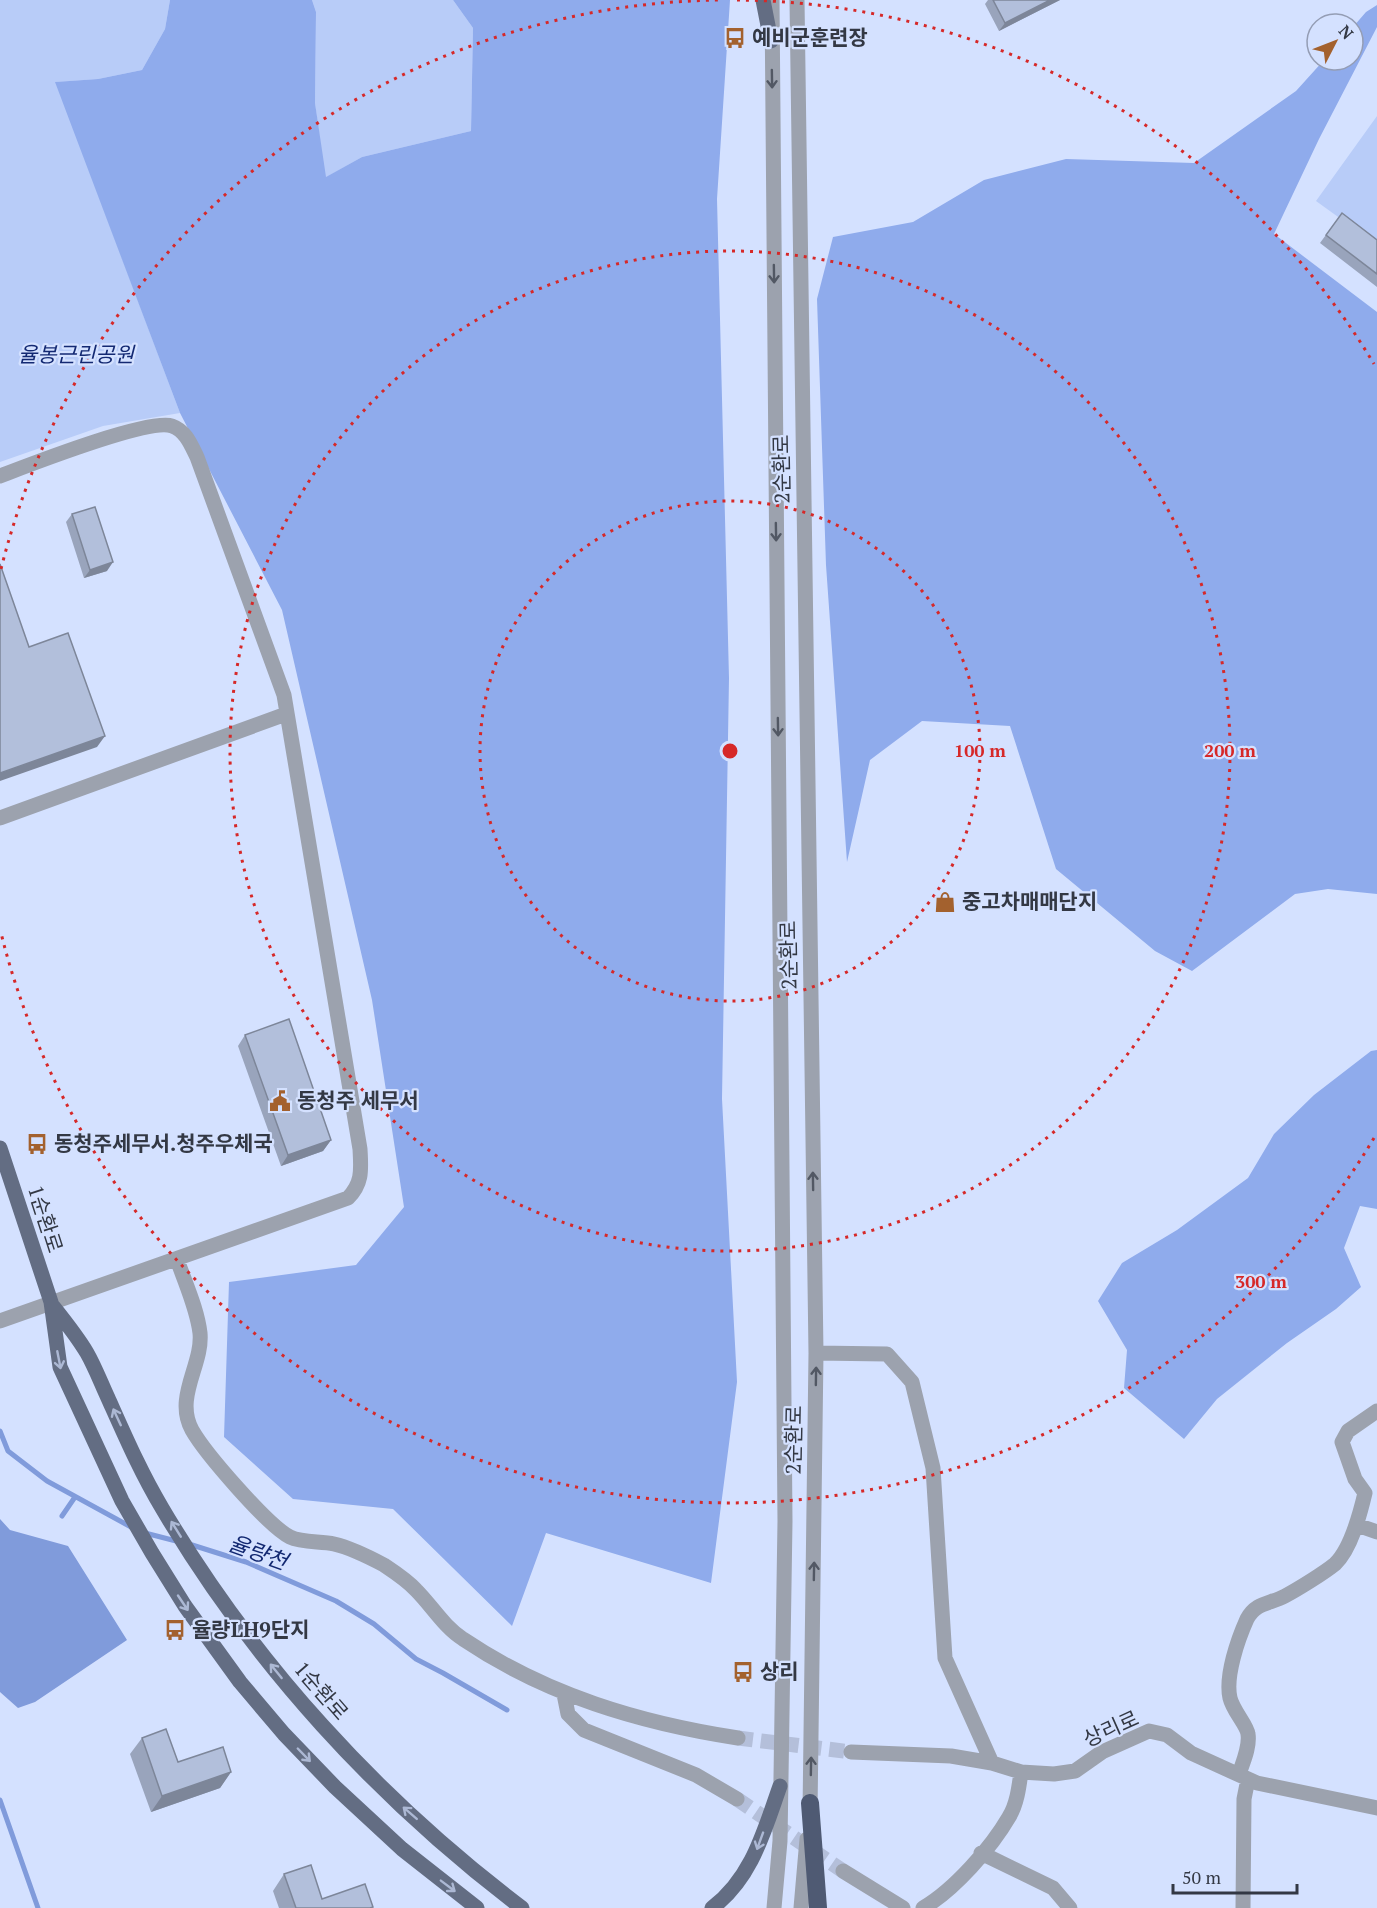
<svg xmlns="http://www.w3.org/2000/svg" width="1377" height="1908" font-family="'PT Serif','Noto Sans KR',serif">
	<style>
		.green { fill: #b8ccf8 }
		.forest { fill: #8fabec }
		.water { fill: #809bdb }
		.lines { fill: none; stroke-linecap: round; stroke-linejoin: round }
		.stream { stroke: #809bdb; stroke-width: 5 }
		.minor-tunnel { stroke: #b4bfda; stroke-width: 15; stroke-dasharray: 15 8; stroke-linecap: butt }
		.minor { stroke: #9ca2ae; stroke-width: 15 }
		.major { stroke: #636d83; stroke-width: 15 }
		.highway { stroke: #4f5a73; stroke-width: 18 }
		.wall { fill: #99a4bc }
		.shaded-wall { fill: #7d8699 }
		.building { fill: #b2bfdb; stroke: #7d8699; stroke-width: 1.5 }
		.oneway { stroke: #525864 }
		.oneway2 { stroke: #acb8d4 }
		.ring { fill: none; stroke: #d62828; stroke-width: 3; stroke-dasharray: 3 6 }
		.labels { text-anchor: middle; stroke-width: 4.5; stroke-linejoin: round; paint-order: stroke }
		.poi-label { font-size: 21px; font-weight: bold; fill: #333844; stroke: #d4e1ff; text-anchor: start }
		.park-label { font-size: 21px; font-style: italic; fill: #132973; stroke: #d4e1ff }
		.street-label { font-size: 21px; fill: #333844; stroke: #d4e1ff }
		.water-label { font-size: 22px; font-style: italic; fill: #122871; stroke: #d4e1ff }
		.centre { fill: #d62828; stroke: #d4e1ff; stroke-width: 3 }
		.ring-label { font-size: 18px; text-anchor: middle; font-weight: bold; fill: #d62828; stroke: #d4e1ff; stroke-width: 4.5; stroke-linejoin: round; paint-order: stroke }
	</style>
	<rect width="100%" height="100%" fill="#d4e1ff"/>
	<path class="green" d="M0 0H170L165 29 142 70 98 79 56 82 180 413 103 426 0 462Z
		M312 0H453L473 28 471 131 362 157 325 178 315 103 316 12Z
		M1377 116V245L1316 201Z"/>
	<path class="forest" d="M170 0H312L316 12 315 103 326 177 362 157 471 131 473 28 453 0H730L717 199 729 678 722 1099 737 1382 711 1583 546 1533 512 1626 393 1509 293 1499 224 1437 229 1282 356 1265 404 1207 372 1000 282 610 180 413 55 82 98 79 142 70 165 29Z
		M1377 5V27L1319 139 1274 234 1377 312V894L1328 889 1295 894 1192 971 1155 951 1056 869 1010 726 922 721 870 760 847 862 826 565 817 299 833 237 913 222 984 180 1066 159 1194 163 1296 91 1324 60H1353V27L1366 12Z
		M1377 1050V1209L1360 1206 1344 1248 1361 1287 1336 1309 1287 1343 1217 1399 1184 1439 1124 1388 1127 1350 1098 1301 1122 1263 1177 1230 1248 1178 1274 1134 1314 1095 1371 1051Z"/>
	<path class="water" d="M0 1519 10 1530 68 1546 127 1640 35 1702 18 1708 0 1692Z"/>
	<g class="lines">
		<path class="stream" d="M0 1431 8 1451 47 1481 131 1527
			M62 1516 75 1497
			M145 1533 180 1542
			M189 1544 246 1562 336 1601 374 1624 416 1659 443 1673 507 1710
			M0 1800 38 1908"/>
		<path class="minor-tunnel" d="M738 1738 851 1752
			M737 1799 843 1871"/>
		<path class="minor" d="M772 0 785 1521 780 1841 774 1908
			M797 0 816 1353 810 1812
			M0 476C29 465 149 418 172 426 186 431 191 445 197 457L284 695 360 1149C361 1169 363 1183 348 1198L0 1321
			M0 818 286 714
			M177 1259C185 1283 197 1308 200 1333 203 1365 174 1397 192 1430 205 1453 268 1526 290 1537 302 1543 321 1541 334 1544 351 1548 369 1557 384 1565 396 1573 407 1580 416 1590 432 1606 444 1627 463 1639 546 1695 640 1723 738 1738
			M816 1353 887 1354 912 1382 933 1468 945 1658 992 1763
			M1357 1525 1377 1532
			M564 1694 568 1714 584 1730 696 1775 737 1799
			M851 1752 951 1756 992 1763 1021 1772 1054 1774 1075 1771 1102 1752 1149 1731 1167 1735 1191 1753 1257 1783 1377 1808
			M1239 1774C1243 1762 1250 1747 1248 1734 1247 1725 1233 1711 1230 1698 1225 1676 1238 1639 1247 1619 1256 1602 1270 1604 1285 1596 1298 1589 1324 1573 1335 1564 1351 1549 1360 1514 1365 1493L1355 1479 1342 1442 1348 1431 1377 1411
			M981 1853 1053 1888 1070 1908
			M843 1871 903 1908
			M801 1908 807 1839
			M923 1908C954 1890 991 1848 1009 1817 1017 1804 1019 1787 1021 1772
			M1243 1908 1244 1799 1248 1779"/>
		<path class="major" d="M763 0 771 41
			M0 1148 51 1302 60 1367 122 1501 152 1553 185 1606 240 1682 284 1734 335 1787 402 1849 477 1908
			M52 1305C64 1320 77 1336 87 1353 95 1367 101 1383 108 1398 125 1436 141 1473 162 1508 254 1664 378 1799 522 1908
			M712 1908C752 1878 764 1831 780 1786"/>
		<path class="highway" d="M810 1803 818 1908"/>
	</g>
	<path class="wall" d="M988 0H1060L999 31 985 4Z
		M1342 213 1377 240V287L1320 243Z
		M72 514 107 571 84 578 66 522Z
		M245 1035 331 1140 323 1151 281 1166 238 1046Z
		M142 1738 178 1762 231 1772 220 1788 151 1812 130 1754Z
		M284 1874 322 1899 373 1907 372 1908H279L273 1891Z"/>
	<path class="shaded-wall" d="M1050 0H1060L999 31 1005 23Z
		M113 562 107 571 84 578 90 570Z
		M105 736 97 747 0 781V773Z
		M331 1140 323 1151 281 1166 288 1155Z
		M231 1772 220 1788 151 1812 162 1796Z"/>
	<path class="building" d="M993 0H1050L1005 23Z
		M1342 213 1377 240V274L1326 235Z
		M95 507 113 562 90 570 72 514Z
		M0 564 29 647 68 633 105 736 0 773Z
		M289 1019 331 1140 288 1155 245 1035Z
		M166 1729 178 1762 223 1747 231 1772 162 1796 142 1738Z
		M311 1865 322 1899 365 1884 373 1907 370 1908H296L284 1874Z"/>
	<defs><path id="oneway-shaft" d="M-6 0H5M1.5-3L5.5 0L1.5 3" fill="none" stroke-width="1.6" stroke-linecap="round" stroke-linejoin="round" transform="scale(1.5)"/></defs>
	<g class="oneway">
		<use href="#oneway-shaft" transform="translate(772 79) rotate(89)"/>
		<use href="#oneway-shaft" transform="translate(774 274) rotate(89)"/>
		<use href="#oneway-shaft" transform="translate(776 532) rotate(89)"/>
		<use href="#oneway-shaft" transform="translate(778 727) rotate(89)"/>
		<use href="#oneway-shaft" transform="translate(813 1181) rotate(-91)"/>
		<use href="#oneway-shaft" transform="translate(816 1376) rotate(-89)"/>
		<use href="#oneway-shaft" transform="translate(814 1571) rotate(-89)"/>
		<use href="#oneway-shaft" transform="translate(811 1766) rotate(-89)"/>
	</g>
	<g class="oneway2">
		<use href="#oneway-shaft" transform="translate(59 1360) rotate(79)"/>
		<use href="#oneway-shaft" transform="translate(117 1417) rotate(-115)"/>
		<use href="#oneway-shaft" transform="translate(176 1529) rotate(-122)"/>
		<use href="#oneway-shaft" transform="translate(183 1603) rotate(56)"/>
		<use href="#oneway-shaft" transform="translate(276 1671) rotate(-129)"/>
		<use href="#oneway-shaft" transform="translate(304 1755) rotate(46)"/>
		<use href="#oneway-shaft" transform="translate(410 1813) rotate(-139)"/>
		<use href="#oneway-shaft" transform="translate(760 1841) rotate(110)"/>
		<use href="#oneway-shaft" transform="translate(448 1886) rotate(37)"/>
	</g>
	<g class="ring">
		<circle cx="730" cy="751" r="250"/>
		<circle cx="730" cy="751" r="500"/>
		<path d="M1374 1138A751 751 0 0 1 1 933M1 569A751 751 0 0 1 723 0M737 0A751 751 0 0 1 1374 364"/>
	</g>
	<defs>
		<symbol id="bus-bare" viewBox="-9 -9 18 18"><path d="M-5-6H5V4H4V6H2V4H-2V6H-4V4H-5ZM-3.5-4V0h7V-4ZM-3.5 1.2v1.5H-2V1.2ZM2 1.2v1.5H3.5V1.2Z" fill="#a3612e" stroke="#d4e1ff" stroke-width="2.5" paint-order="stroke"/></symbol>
		<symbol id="shop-bare" viewBox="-9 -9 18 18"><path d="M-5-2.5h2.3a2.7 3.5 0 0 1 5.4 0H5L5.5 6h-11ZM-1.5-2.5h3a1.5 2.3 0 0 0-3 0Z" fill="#a3612e" stroke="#d4e1ff" stroke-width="2.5" paint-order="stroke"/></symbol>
		<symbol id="civic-bare" viewBox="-9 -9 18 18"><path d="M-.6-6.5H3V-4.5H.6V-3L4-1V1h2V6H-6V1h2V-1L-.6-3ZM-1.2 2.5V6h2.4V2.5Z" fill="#a3612e" stroke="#d4e1ff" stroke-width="2.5" paint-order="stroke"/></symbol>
	</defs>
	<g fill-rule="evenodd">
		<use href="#bus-bare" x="720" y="23" width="30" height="30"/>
		<use href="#shop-bare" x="930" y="887" width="30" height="30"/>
		<use href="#civic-bare" x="265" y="1086" width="30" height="30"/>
		<use href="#bus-bare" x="22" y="1129" width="30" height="30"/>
		<use href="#bus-bare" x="160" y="1615" width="30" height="30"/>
		<use href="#bus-bare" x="728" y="1657" width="30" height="30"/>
	</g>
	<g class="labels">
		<g class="poi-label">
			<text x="752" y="45">예비군훈련장</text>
			<text x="962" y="909">중고차매매단지</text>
			<text x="297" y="1108">동청주 세무서</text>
			<text x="54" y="1151">동청주세무서.청주우체국</text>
			<text x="192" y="1637">율량LH9단지</text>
			<text x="760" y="1679">상리</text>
		</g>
		<g class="park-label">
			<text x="76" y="362">율봉근린공원</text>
		</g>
		<g class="street-label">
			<text transform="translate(782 469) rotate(-91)" y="7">2순환로</text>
			<text transform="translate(789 955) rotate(-91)" y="7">2순환로</text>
			<text transform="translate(45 1219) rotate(72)" y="7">1순환로</text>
			<text transform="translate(794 1440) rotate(-89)" y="7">2순환로</text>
			<text transform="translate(321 1691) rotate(49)" y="7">1순환로</text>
			<text transform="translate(1111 1729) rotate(-24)" y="7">상리로</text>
		</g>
		<g class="water-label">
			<text transform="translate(258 1552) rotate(20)" y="8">율량천</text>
		</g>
	</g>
	<circle cx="730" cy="751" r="9" class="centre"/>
	<g class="ring-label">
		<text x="980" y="757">100 m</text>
		<text x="1230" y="757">200 m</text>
		<text x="1261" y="1288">300 m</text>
	</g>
	<g transform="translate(1335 42) rotate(48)"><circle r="28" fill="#d4e1ff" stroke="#949db4" stroke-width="1.5"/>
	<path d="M0-4.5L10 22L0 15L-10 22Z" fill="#a3612e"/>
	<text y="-9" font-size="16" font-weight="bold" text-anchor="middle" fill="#333844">N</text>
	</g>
	<path d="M1173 1884v9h124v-9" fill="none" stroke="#333844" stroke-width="3"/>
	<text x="1182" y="1884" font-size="18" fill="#333844" stroke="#d4e1ff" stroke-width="4.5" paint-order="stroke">50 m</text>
</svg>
